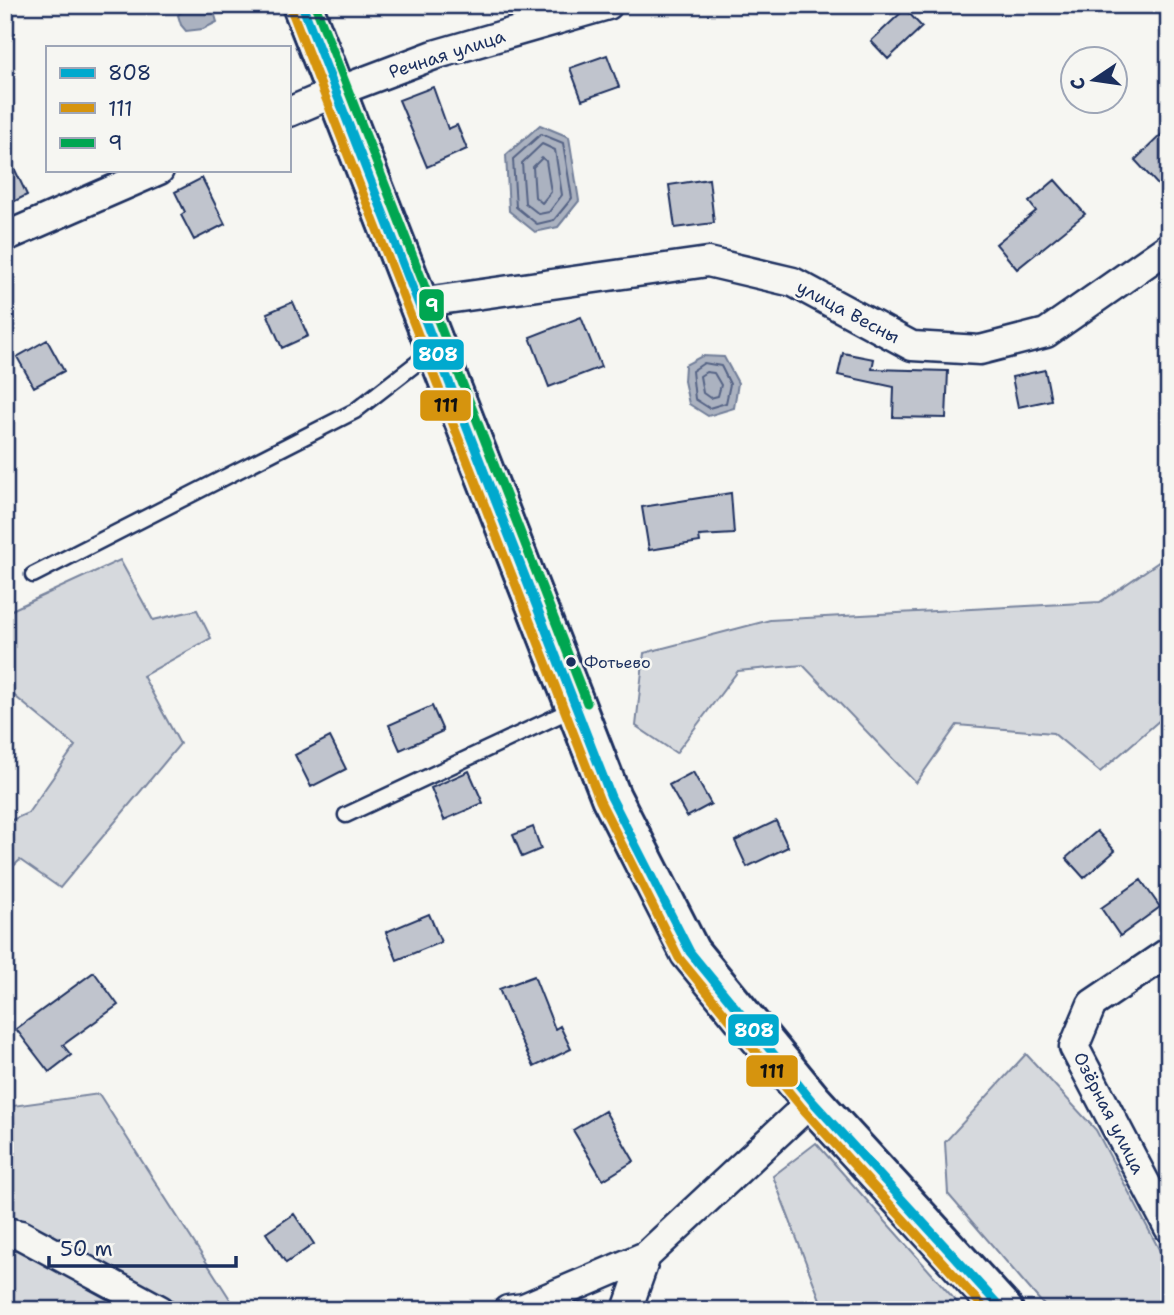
<svg xmlns="http://www.w3.org/2000/svg" width="1174" height="1315" font-family="'Shantell Sans',sans-serif">
	<style>
		.green { fill: #d6d9dd; stroke: #78849e; stroke-width: 2 }
		.water { fill: #abb2c0; stroke: #717e99; stroke-width: 2 }
		.lines { fill: none; stroke-linecap: round; stroke-linejoin: round }
		.shore { stroke: #556385; stroke-width: 2 }
		.building { fill: #c0c4cd; stroke: #1b2f5e; stroke-width: 2 }
		.service-casing { stroke: #1b2f5e; stroke-width: 19 }
		.minor-casing { stroke: #1b2f5e; stroke-width: 33 }
		.secondary-casing { stroke: #1b2f5e; stroke-width: 44 }
		.service { stroke: #f6f6f2; stroke-width: 14 }
		.minor { stroke: #f6f6f2; stroke-width: 28 }
		.secondary { stroke: #f6f6f2; stroke-width: 38 }
		.bus-1-casing { stroke: #f6f6f2; stroke-width: 14 }
		.bus-2-casing { stroke: #f6f6f2; stroke-width: 14 }
		.bus-3-casing { stroke: #f6f6f2; stroke-width: 14 }
		.bus-1 { stroke: #00a9ce; stroke-width: 9 }
		.bus-2 { stroke: #d6940e; stroke-width: 9 }
		.bus-3 { stroke: #00a651; stroke-width: 9 }
		.bus-dot { fill: #1b2f5e; stroke: #f6f6f2; stroke-width: 2.5 }
		.labels { text-anchor: middle; stroke-width: 5; stroke-linejoin: round; paint-order: stroke }
		.bus-label { font-size: 16px; fill: #1b2f5e; stroke: #f6f6f2; text-anchor: start }
		.street-label { font-size: 18px; fill: #1b2f5e; stroke: #f6f6f2 }
		.line-badge { stroke: #f6f6f2; stroke-width: 2.5 }
		.badge-label { font-size: 19px; text-anchor: middle; font-weight: bold; fill: #fff }
		.pale-badge-label { font-size: 19px; text-anchor: middle; font-weight: bold; fill: #111 }
	</style>
	<rect width="100%" height="100%" fill="#f6f6f2"/>
	<filter id="ink" filterUnits="userSpaceOnUse"><feTurbulence type="fractalNoise" baseFrequency=".0143" numOctaves="2"/><feDisplacementMap in="SourceGraphic" scale="14" xChannelSelector="R" yChannelSelector="G"/><feConvolveMatrix kernelMatrix="1 2 1 2 8 2 1 2 1" color-interpolation-filters="sRGB"/></filter>
	<g filter="url(#ink)">
		<path class="green" d="M1169 555V712L1100 772 1053 733 957 725 916 783 803 665 738 671 676 753 636 726 644 653 770 620 1100 602Z
			M120 560 153 620 197 610 211 638 143 676 180 744 60 888 20 860 5 874V823L28 813 75 746 5 688V613Z
			M1026 1054 1096 1130 1169 1268V1310H1048L948 1194 945 1142Z
			M99 1094 237 1310H5V1256L41 1235 5 1228V1107Z
			M816 1143 964 1310H824L773 1176Z"/>
		<path class="water" d="M190 5H212L217 22 203 29 186 31 181 25 178 15Z
			M540 125 569 137 579 201 558 227 535 232 509 211 506 155Z
			M702 356 724 357 738 383 734 408 708 416 689 404 684 381 685 365Z"/>
		<g class="lines">
			<path class="shore" d="M541 134 563 143 572 198 554 220 537 224 516 207 513 159Z
				M542 144 555 150 562 195 549 212 539 214 525 203 522 163Z
				M542 158 546 161 551 192 542 203 535 197 533 167Z
				M704 363 721 366 730 384 726 403 709 408 695 399 692 371Z
				M706 372 714 373 721 385 718 396 710 398 703 393 700 376Z"/>
		</g>
		<path class="building" d="M905 9 922 27 888 59 871 41Z
			M607 55 619 87 582 100 570 68Z
			M433 87 448 129 457 125 467 149 427 167 399 100Z
			M1169 127V197L1135 160Z
			M5 149 27 195 5 206Z
			M202 178 225 224 194 240 181 215 185 212 175 192Z
			M709 179 714 223 675 228 669 185Z
			M1055 180 1085 214 1017 269 996 244 1036 211 1029 202Z
			M293 302 308 336 282 348 267 313Z
			M581 317 601 367 549 387 530 337Z
			M47 340 64 371 34 387 17 357Z
			M843 353 874 359 872 369 948 371 946 418 893 417 894 387 838 375Z
			M1045 370 1051 400 1018 407 1012 377Z
			M731 493 734 534 699 536 700 542 649 550 642 507Z
			M432 706 443 731 400 750 389 725Z
			M330 737 346 769 311 787 295 755Z
			M469 771 483 803 444 820 431 788Z
			M693 772 711 804 687 817 669 785Z
			M776 821 788 847 747 867 735 841Z
			M533 827 541 849 522 857 513 835Z
			M1097 831 1115 851 1084 878 1066 858Z
			M1141 880 1160 907 1120 936 1101 908Z
			M429 914 441 942 397 960 386 932Z
			M94 972 118 1005 63 1045 71 1055 49 1072 16 1029Z
			M534 976 555 1029 560 1026 571 1049 534 1067 516 1030 499 989Z
			M605 1111 634 1161 603 1180 573 1130Z
			M294 1214 314 1244 286 1263 266 1233Z"/>
		<g class="lines">
			<defs>
				<path id="service" d="M33 575 355 411 435 349
					M346 815 575 708"/>
				<path id="minor" d="M289 112 336 92 434 55 608 5
					M5 237 159 170
					M418 303 708 262 793 282 912 346 980 350 1046 333 1169 247
					M1169 952 1092 1004 1074 1047 1169 1228
					M5 1232 21 1235 160 1310
					M508 1310 524 1308 646 1256 812 1101
					M627 1310 646 1256"/>
				<path id="secondary" d="M302 5 611 797 690 952 812 1101 1003 1310"/>
			</defs>
			<use href="#service" class="service-casing"/>
			<use href="#minor" class="minor-casing"/>
			<use href="#secondary" class="secondary-casing"/>
			<use href="#service" class="service"/>
			<use href="#minor" class="minor"/>
			<use href="#secondary" class="secondary"/>
			<defs>
				<path id="bus-1" d="M302 5 611 797 690 952 812 1101 1003 1310"/>
				<path id="bus-2" d="M291 9 600 801 679 958 803 1109 986 1310"/>
				<path id="bus-3" d="M315 5 587 703"/>
			</defs>
			<use href="#bus-1" class="bus-1-casing"/>
			<use href="#bus-2" class="bus-2-casing"/>
			<use href="#bus-3" class="bus-3-casing"/>
			<use href="#bus-1" class="bus-1"/>
			<use href="#bus-2" class="bus-2"/>
			<use href="#bus-3" class="bus-3"/>
		</g>
	</g>
	<circle class="bus-dot" cx="571" cy="662" r="6"/>
	<g class="labels">
		<g class="bus-label">
			<text x="584" y="668">Фотьево</text>
		</g>
		<g class="street-label">
			<text transform="translate(447 54) rotate(-18)" y="6">Речная улица</text>
			<text transform="translate(848 312) rotate(28)" y="6">улица Весны</text>
			<text transform="translate(1109 1113) rotate(63)" y="6">Озёрная улица</text>
		</g>
	</g>
	<g class="line-badge">
		<rect x="418" y="288" width="27" height="34" rx="7" fill="#00a651"/>
		<rect x="412" y="338" width="53" height="33" rx="7" fill="#00a9ce"/>
		<rect x="419" y="389" width="53" height="33" rx="7" fill="#d6940e"/>
		<rect x="727" y="1013" width="53" height="34" rx="7" fill="#00a9ce"/>
		<rect x="745" y="1054" width="54" height="34" rx="7" fill="#d6940e"/>
	</g>
	<g class="badge-label">
		<text x="432" y="312">9</text>
		<text x="438" y="361">808</text>
		<text x="754" y="1037">808</text>
	</g>
	<g class="pale-badge-label">
		<text x="446" y="412">111</text>
		<text x="772" y="1078">111</text>
	</g>
	<rect width="1174" height="1315" fill="none" stroke="#f6f6f2" stroke-width="28"/>
	<rect x="14" y="14" width="1146" height="1287" fill="none" stroke="#1b2f5e" stroke-width="2.5" filter="url(#ink)"/>
	<rect x="46" y="46" width="245" height="126" fill="#f6f6f2" stroke="#9ea6b7" stroke-width="2"/>
	<rect x="60" y="68" width="35" height="10" fill="#00a9ce" stroke="#9ea6b7" stroke-width="2"/>
	<text x="108" y="80" font-size="21" fill="#1b2f5e">808</text>
	<rect x="60" y="103" width="35" height="10" fill="#d6940e" stroke="#9ea6b7" stroke-width="2"/>
	<text x="108" y="116" font-size="21" fill="#1b2f5e">111</text>
	<rect x="60" y="138" width="35" height="10" fill="#00a651" stroke="#9ea6b7" stroke-width="2"/>
	<text x="108" y="150" font-size="21" fill="#1b2f5e">9</text>
	<g transform="translate(1094 80) rotate(257)"><circle r="33" fill="#f6f6f2" stroke="#9ea6b7" stroke-width="2"/>
	<path d="M0-5L12 26L0 18L-12 26Z" fill="#1b2f5e"/>
	<text y="-10" font-size="19" font-weight="bold" text-anchor="middle" fill="#1b2f5e">С</text>
	</g>
	<path d="M49 1256v10h187v-10" fill="none" stroke="#1b2f5e" stroke-width="3.5"/>
	<text x="60" y="1256" font-size="21" fill="#1b2f5e" stroke="#f6f6f2" stroke-width="5" paint-order="stroke">50 m</text>
</svg>
